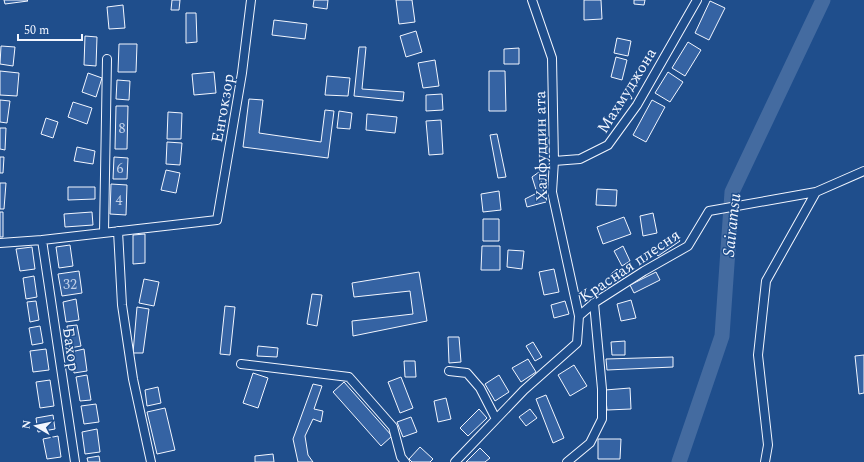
<svg xmlns="http://www.w3.org/2000/svg" width="864" height="462" font-family="Spectral,serif">
	<style>
		.lines { fill: none; stroke-linecap: round; stroke-linejoin: round }
		.river { stroke: #446ba0; stroke-width: 15 }
		.building { fill: #3563a3; stroke: #f2f6ff }
		.minor-casing { stroke: #f2f6ff; stroke-width: 10 }
		.minor { stroke: #1f4e8c; stroke-width: 8 }
		.labels { text-anchor: middle; stroke-width: 3; stroke-linejoin: round; paint-order: stroke }
		.number-label { font-size: 14px; fill: #c3d1e8 }
		.street-label { font-size: 16px; fill: #f2f6ff; stroke: #1f4e8c }
		.water-label { font-size: 17px; font-style: italic; fill: #f2f6ff; stroke: #1f4e8c }
	</style>
	<rect width="100%" height="100%" fill="#1f4e8c"/>
	<g class="lines">
		<path class="river" d="M679 462 722 336 732 192 823 0"/>
	</g>
	<path class="building" d="M4 0H27L28 1 5 4Z
		M172 0H180L179 10H171Z
		M314 0H328L327 9 313 7Z
		M396 0H412L415 22 399 24Z
		M584 0H601L602 19 584 20Z
		M634 0H645L644 5 634 4Z
		M710 1 725 8 709 40 695 33Z
		M123 5 125 28 109 29 107 7Z
		M186 13H196L197 42 186 43Z
		M274 20 307 24 305 39 272 35Z
		M416 31 422 52 406 57 400 36Z
		M85 36 97 37 96 66 84 65Z
		M617 38 631 41 628 56 614 53Z
		M688 42 701 50 685 76 672 68Z
		M119 44H137L136 72H118Z
		M1 46 15 47 13 66 0 64Z
		M359 47H366L362 89 404 92 403 101 354 96Z
		M519 48V64H504V49Z
		M616 57 627 60 622 80 611 77Z
		M435 60 439 86 423 88 418 63Z
		M0 71 19 73 17 96 0 95Z
		M489 71H505L506 111H489Z
		M214 72 216 93 194 95 192 74Z
		M668 72 683 82 670 102 655 93Z
		M88 73 102 78 96 97 82 92Z
		M327 76 350 78 348 96 325 95Z
		M117 80 130 81 129 100 116 99Z
		M442 94 443 110 426 111V95Z
		M249 99 263 100 259 133 321 142 325 110 334 111 328 158 243 147Z
		M0 100 10 101 7 123 0 122Z
		M652 100 665 107 646 142 633 135Z
		M73 102 92 108 87 124 68 117Z
		M116 106H128L127 149H115Z
		M339 111 352 113 350 129 337 128Z
		M168 112 182 113 181 139H167Z
		M367 114 397 117 395 133 366 130Z
		M46 118 58 122 53 138 41 134Z
		M441 120 443 154 429 155 426 121Z
		M0 128H6L5 150 0 149Z
		M497 134 506 177 498 178 490 135Z
		M167 142 182 143 180 165 166 164Z
		M77 147 95 151 93 164 74 161Z
		M0 157H4L3 173H0Z
		M114 157 128 158 127 179H113Z
		M166 170 180 173 176 193 161 190Z
		M539 172 546 202 527 207 525 199 537 193 532 177Z
		M0 183H6L4 209H0Z
		M111 184 127 185 126 215 110 214Z
		M68 187H95V199L68 200Z
		M597 189 617 190 616 206 596 205Z
		M499 191 501 210 483 212 481 194Z
		M0 212H3V237H0Z
		M92 212 93 225 65 227 64 214Z
		M653 213 657 233 643 236 640 216Z
		M624 217 631 234 603 244 597 227Z
		M483 219H499V241H483Z
		M145 234V263L133 264V235Z
		M675 234 680 241 658 256 653 249Z
		M70 245 73 266 59 268 56 247Z
		M482 246H500V270H481Z
		M623 246 630 261 622 266 614 251Z
		M32 247 35 269 20 271 16 249Z
		M508 250 524 251 522 269 507 267Z
		M554 269 559 292 544 295 539 272Z
		M617 269 623 276 617 282 610 275Z
		M79 271 82 293 62 296 58 274Z
		M419 272 427 321 353 336 352 321 413 314 410 291 354 297 352 283Z
		M656 272 660 280 634 293 630 285Z
		M34 276 37 297 26 299 23 278Z
		M144 279 159 282 154 306 139 303Z
		M312 294 322 295 317 326 307 324Z
		M76 299 79 320 66 322 63 302Z
		M631 300 636 318 621 321 617 304Z
		M36 301 39 320 30 322 27 302Z
		M565 301 569 314 554 318 551 305Z
		M225 306 235 307 230 355 220 354Z
		M137 307 149 309 143 353H133Z
		M77 325 81 346 70 348 67 326Z
		M40 326 43 343 32 345 29 328Z
		M448 337H459L461 362 449 363Z
		M625 341V355H612L611 342Z
		M533 342 542 357 535 361 526 346Z
		M258 346 278 348 277 357 257 356Z
		M46 349 49 370 33 372 30 351Z
		M84 349 87 371 74 373 71 352Z
		M864 355V393L859 394 855 356Z
		M673 357V367L607 370 606 359Z
		M528 359 536 372 521 382 512 368Z
		M404 361H415L416 377H405Z
		M574 365 587 386 570 396 558 375Z
		M253 373 268 378 258 408 243 403Z
		M87 375 91 400 80 401 76 377Z
		M499 375 509 392 495 401 485 384Z
		M401 377 413 408 400 413 388 382Z
		M50 380 54 406 40 408 36 382Z
		M344 382 392 436 381 446 333 392Z
		M313 384 322 386 314 409 323 411 321 422 313 419 305 436 308 455 313 462H298L293 439Z
		M158 387 161 403 147 406 145 390Z
		M630 388 631 409 607 410 605 390Z
		M546 395 564 438 553 443 536 399Z
		M446 398 451 419 438 422 434 401Z
		M96 404 99 422 84 424 81 406Z
		M165 408 175 450 157 454 147 412Z
		M479 409 487 418 468 436 460 428Z
		M530 409 537 418 526 426 519 417Z
		M53 415 55 429 38 432 36 418Z
		M411 417 417 432 403 437 397 422Z
		M97 429 100 452 85 454 82 432Z
		M58 436 61 457 47 459 43 439Z
		M598 439H621L620 459H598Z
		M420 447 433 459 430 462H412L409 459Z
		M480 448 490 458 485 462H466Z
		M273 454 274 462H255V456Z
		M99 456 100 462H88L87 458Z"/>
	<g class="lines">
		<defs>
			<path id="minor" d="M532 0 552 58 554 161 552 192 579 316
				M554 161 580 159 608 145 637 105 697 0
				M118 231 122 305 133 379 151 462
				M104 232 107 59
				M42 240 75 462
				M0 243 42 240 217 220 242 73 251 0
				M241 364 349 377 393 427 401 457 405 462
				M449 371 467 373 480 388 496 419
				M455 462 524 390 577 343 579 316 594 303 644 271 688 246 709 211 816 192
				M567 462 590 443 602 419V389L594 303
				M765 462 768 445 758 355 766 281 816 192 864 171"/>
		</defs>
		<use href="#minor" class="minor-casing"/>
		<use href="#minor" class="minor"/>
	</g>
	<g class="labels">
		<g class="number-label">
			<text x="122" y="133">8</text>
			<text x="120" y="173">6</text>
			<text x="119" y="205">4</text>
			<text x="70" y="289">32</text>
		</g>
		<g class="street-label">
			<text transform="translate(626 90) rotate(-58)" y="6">Махмуджона</text>
			<text transform="translate(222 108) rotate(-80)" y="6">Енгокзор</text>
			<text transform="translate(540 146) rotate(-91)" y="6">Халфуддин ата</text>
			<text transform="translate(629 265) rotate(-34)" y="6">Красная плесня</text>
			<text transform="translate(72 349) rotate(82)" y="6">Бахор</text>
		</g>
		<g class="water-label">
			<text transform="translate(731 225) rotate(-84)" y="6">Sairamsu</text>
		</g>
	</g>
	<g transform="translate(36 426) rotate(279)" stroke="#1f4e8c" stroke-width="3" paint-order="stroke">
	<path d="M0-3L7 15L0 10L-7 15Z" fill="#f2f6ff"/>
	<text y="-6" font-size="11" font-weight="bold" text-anchor="middle" fill="#f2f6ff">N</text>
	</g>
	<path d="M18 34v6h64v-6" fill="none" stroke="#f2f6ff" stroke-width="2"/>
	<text x="24" y="34" font-size="12" fill="#f2f6ff" stroke="#1f4e8c" stroke-width="3" paint-order="stroke">50 m</text>
</svg>
